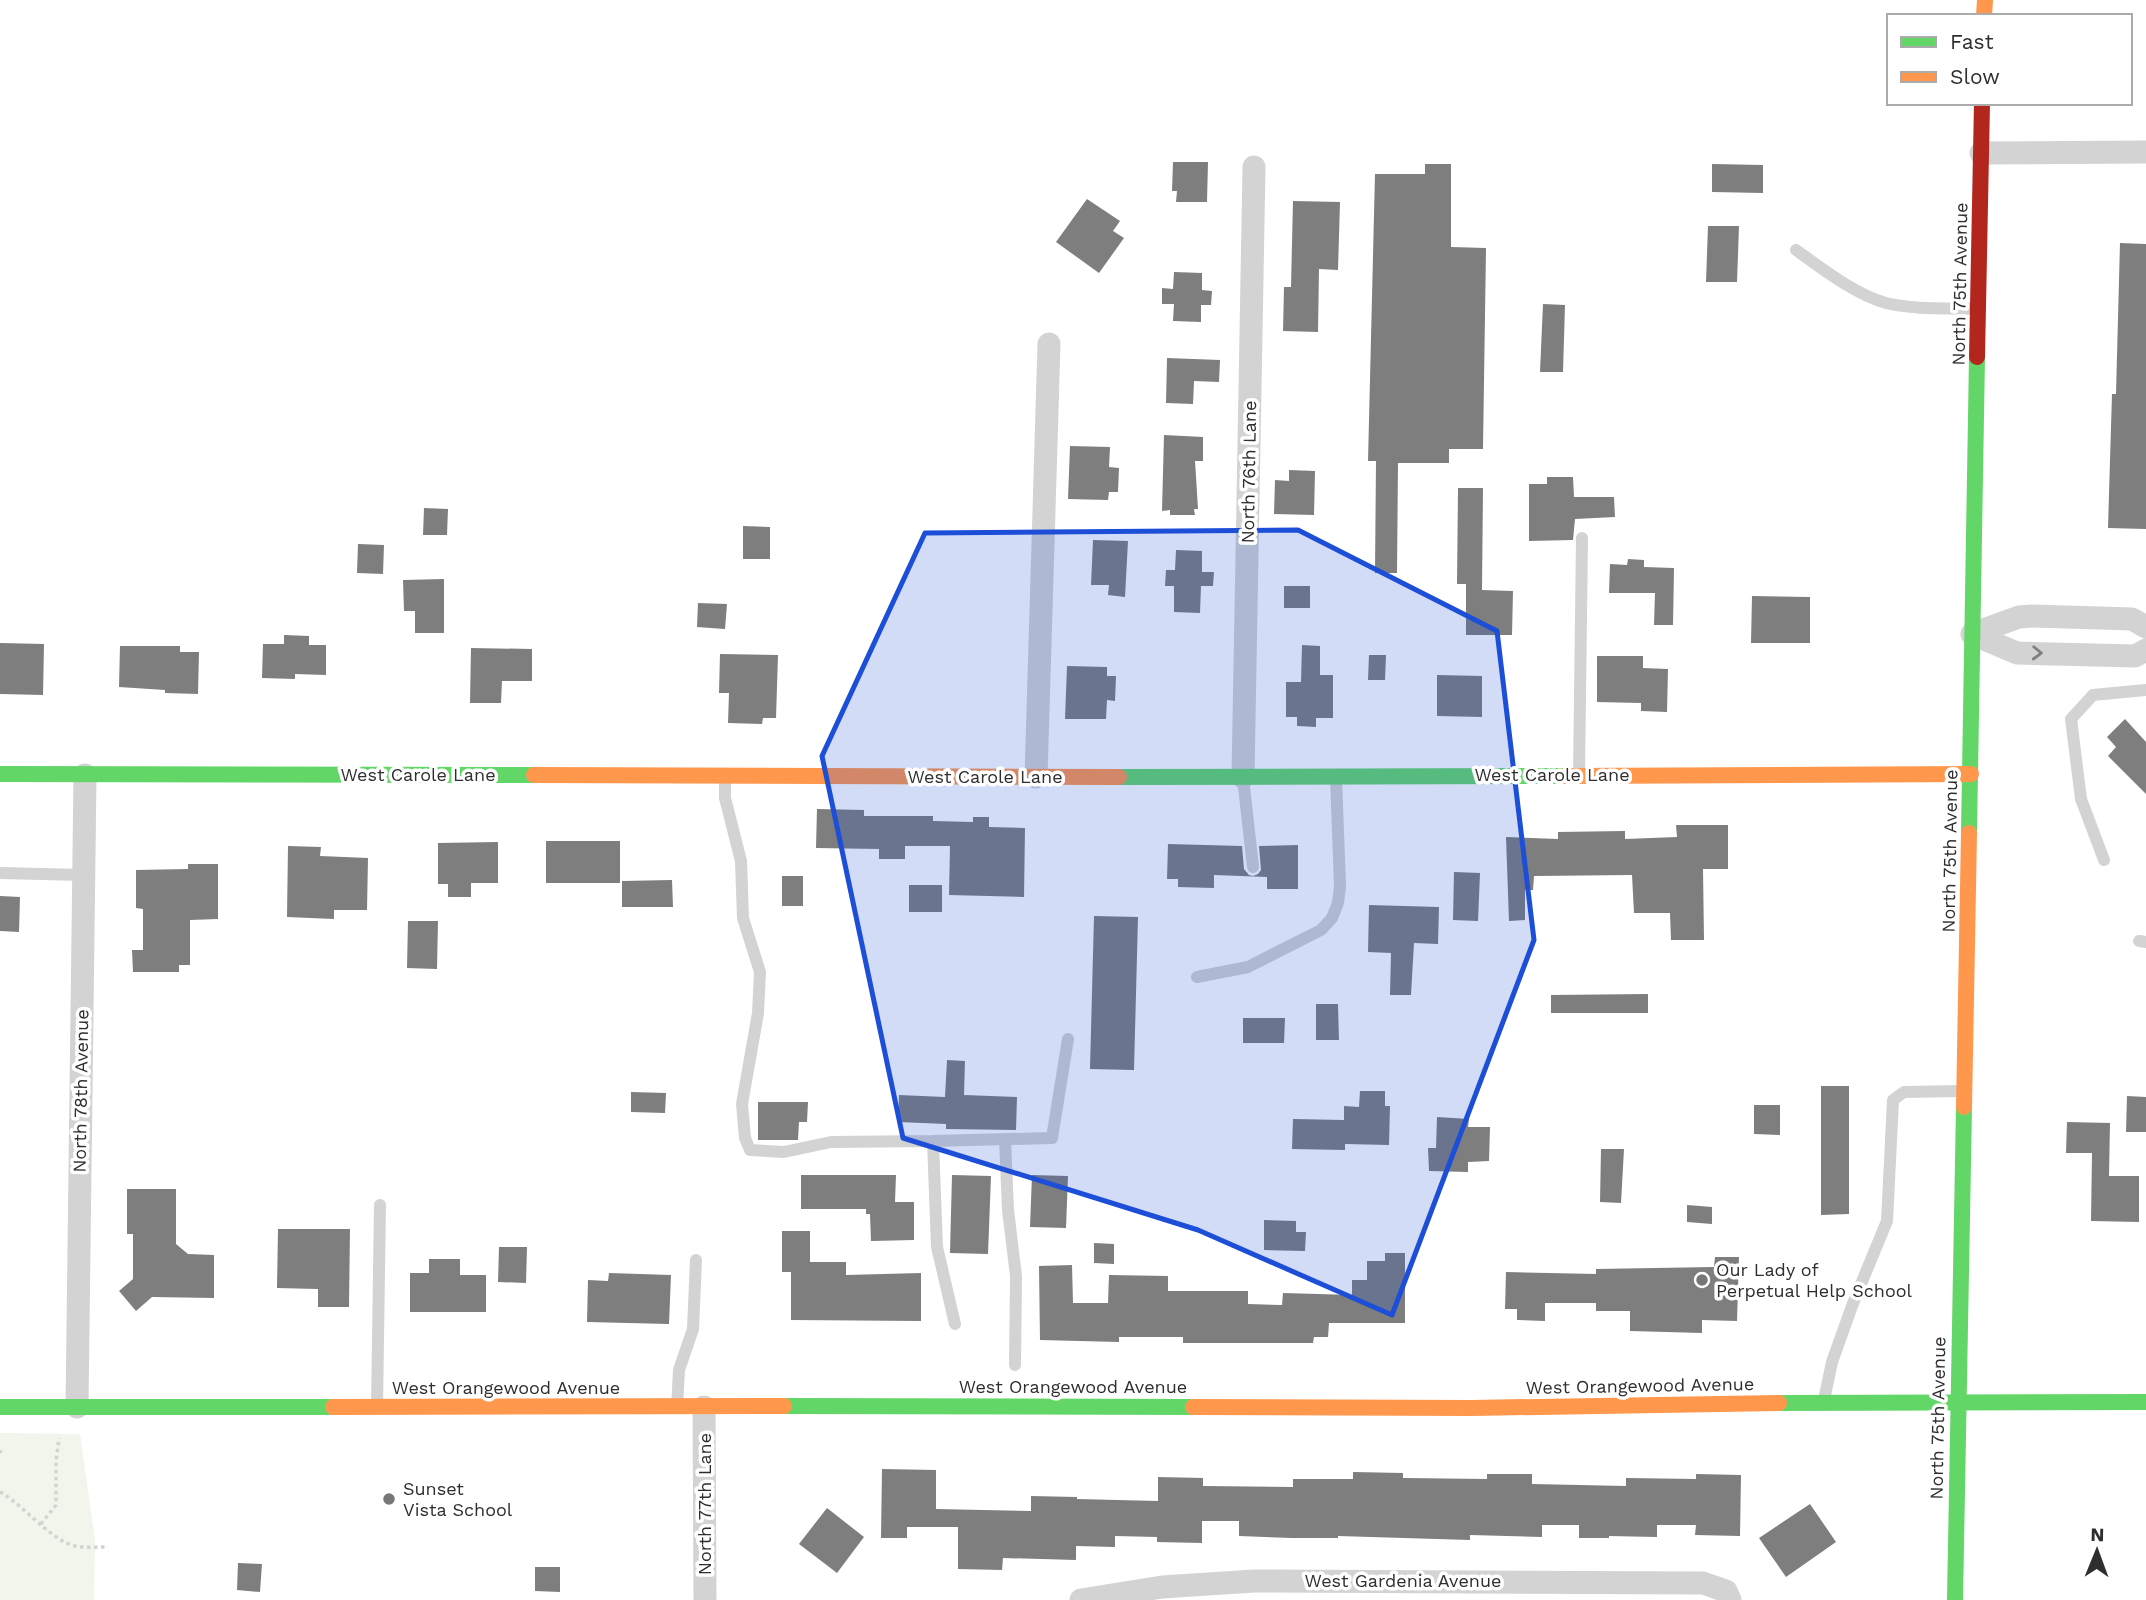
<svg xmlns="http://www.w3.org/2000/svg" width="2146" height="1600" font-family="'Work Sans',sans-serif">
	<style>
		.green { fill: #f1f5eb }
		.building { fill: #7e7e7e }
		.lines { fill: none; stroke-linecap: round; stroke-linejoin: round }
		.path { stroke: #d3d3d3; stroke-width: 3.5; stroke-dasharray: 3.5 3.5; stroke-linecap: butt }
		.lane { stroke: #d3d3d3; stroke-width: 12 }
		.street { stroke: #d3d3d3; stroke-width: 23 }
		.fast { stroke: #63d668; stroke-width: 16 }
		.slow { stroke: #ff974d; stroke-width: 16 }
		.jam { stroke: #b3261e; stroke-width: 16 }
		.oneway { stroke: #808080 }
		.marked { fill: #1d4ed8; fill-opacity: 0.2; stroke: #1d4ed8; stroke-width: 5; stroke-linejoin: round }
		.poi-dot { fill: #777; stroke: #fff; stroke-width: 2.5 }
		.labels { text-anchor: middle; stroke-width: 7; stroke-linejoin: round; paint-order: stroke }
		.street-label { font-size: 18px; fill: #2e2e2e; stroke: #fff }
		.poi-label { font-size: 18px; fill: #2e2e2e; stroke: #fff; text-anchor: start }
	</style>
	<rect width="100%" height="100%" fill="#fff"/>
	<path class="green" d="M0 1433 80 1434 95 1540 94 1600H0Z"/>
	<path class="building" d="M1173 162H1208L1207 202H1176L1177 191H1172Z
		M1425 164H1451V247L1486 248 1483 449H1449V463H1398L1397 573H1375L1376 461H1368L1375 174H1425Z
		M1712 164 1763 165V193L1712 192Z
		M1087 199 1120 221 1113 231 1124 238 1099 273 1056 242Z
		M1293 201 1340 202 1338 270 1319 269 1318 332 1283 331 1284 287H1291Z
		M1708 226H1739L1737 282H1706Z
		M2120 243 2146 244V529L2108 528 2112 394H2116Z
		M1174 272 1202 273V290L1212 291 1211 305H1201V322L1173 321 1174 304H1162V288L1173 289Z
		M1543 304 1565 305 1563 372H1540Z
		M1167 358 1220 360 1219 382 1194 381 1193 404 1166 403Z
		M1164 435 1203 437V461H1195L1198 509H1194L1195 515H1170V510L1162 511Z
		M1070 446 1110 447 1109 467 1119 468 1118 492H1109L1108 500 1068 499Z
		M1289 470 1315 471 1314 515 1274 514 1275 480 1289 481Z
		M1547 477H1573L1574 497H1614L1615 517 1575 519 1573 540 1529 541V484H1547Z
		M1458 488H1483L1482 590 1513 591 1512 635H1466V584H1457Z
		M424 508 448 509 447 535H423Z
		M743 526 770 527V559H743Z
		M1093 540 1128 541 1125 597 1108 595 1109 585H1091Z
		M358 544 384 545 383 574 357 573Z
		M1176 550 1202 551V572H1214L1213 586H1201L1200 613 1174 612V586H1165L1166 570H1175Z
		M1628 559 1644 560V567L1674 568 1673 625H1654L1655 593H1609L1610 564 1627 565Z
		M444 579V633H415V611H404L403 580Z
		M1284 586H1310V608H1284Z
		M1752 596 1810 597V643H1751Z
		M698 603 727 604 725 629 697 627Z
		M284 635 309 636V645H326V675L295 674V679L262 678 263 644H284Z
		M0 643 44 644 43 695 0 694Z
		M1302 645 1320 646V675H1333V718H1316V727L1297 726V717H1286V682H1301Z
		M120 646H180V652H199L198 694 165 693V690L119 687Z
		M471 648 532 649V681H502L501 703H470Z
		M720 654 778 655 776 718H763L762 724 728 723 729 693H719Z
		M1369 655H1386L1385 680H1368Z
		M1597 656H1643V668L1668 669 1667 712 1641 711V703L1597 702Z
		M1067 666 1107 667V676H1116L1115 701 1107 700 1106 719H1065Z
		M1437 675 1482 676V717L1437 716Z
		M2125 719 2146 742V794L2108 756 2116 747 2107 737Z
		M817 809 864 810V816H933V821L973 822V817H989V827L1025 828 1024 897 949 895 950 846H905V859H879V849L816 848Z
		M1676 825H1728V869H1703L1704 940H1671L1670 913H1634L1632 875 1534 876 1533 890H1525V920L1509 921 1506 837 1558 839V832L1625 831V839L1677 837Z
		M546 841H620V883H546Z
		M498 842V883H471V897H448V884H438V843Z
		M1168 844 1242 846 1244 869 1249 875 1253 876 1258 874 1261 870 1259 846 1298 845V889H1267V877L1214 875V888L1178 887V879H1167Z
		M288 846 321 847 320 856 368 858 367 910H334V919L287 917Z
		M188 864H218V919L190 920V965H179V972H133L132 950H143V909L136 908V870L188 869Z
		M1454 872 1480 873 1478 921 1453 920Z
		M782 876H803V906H782Z
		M672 880 673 907H622V881Z
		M909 885H942V912H909Z
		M0 896 20 897 19 932 0 931Z
		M1369 905 1439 907 1438 944 1414 943 1411 995H1390L1391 953 1368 952Z
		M1094 916 1138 917 1134 1070 1090 1069Z
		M408 921H438L437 969 407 968Z
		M1648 994V1013H1551V995Z
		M1316 1004H1338L1339 1040H1316Z
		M1243 1018H1285L1284 1043H1243Z
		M947 1060 965 1061 964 1095 1017 1097 1016 1130 946 1129V1124L898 1122 899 1095 945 1097Z
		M1821 1086H1849V1214L1821 1215Z
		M1360 1091H1385V1106H1390L1389 1145 1345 1144V1150L1292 1149 1293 1119 1344 1120V1106L1359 1107Z
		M631 1092 666 1093 665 1113 631 1112Z
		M2127 1096 2146 1097V1132H2126Z
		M758 1102H808L807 1122H799L798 1140H758Z
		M1754 1105H1780V1135L1754 1134Z
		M1437 1117 1469 1119 1468 1127H1490L1489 1161 1468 1162V1172L1429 1171 1428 1148H1436Z
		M2067 1122 2110 1123 2109 1176H2139V1222L2091 1221 2092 1153H2066Z
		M1601 1149H1624L1621 1203 1600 1202Z
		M801 1175H896L895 1202H914V1240L871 1241 870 1214H866V1209H801Z
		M952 1175 991 1176 988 1254 950 1253Z
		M1032 1175 1068 1176 1066 1228 1030 1227Z
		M127 1189H176V1244L188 1254 214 1255V1298L152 1297 136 1311 119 1291 133 1279V1234H127Z
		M1687 1205 1712 1207V1224L1687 1222Z
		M1264 1220 1296 1221V1232H1306L1305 1251 1264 1250Z
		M278 1229H350L349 1307H318V1289L277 1288Z
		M782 1231H810V1262H846V1275L921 1273V1321L791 1320V1272H782Z
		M1094 1243 1114 1244V1264L1094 1263Z
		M499 1247H527L526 1283 498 1282Z
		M1385 1253H1405V1323H1329L1328 1337H1314L1313 1343H1183V1337H1119V1342L1040 1340 1039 1266 1072 1265 1073 1303H1108L1109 1275 1168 1276V1291H1248V1304L1282 1305 1283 1293 1352 1295V1280H1367V1261H1385Z
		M1715 1257H1739L1737 1321 1702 1320V1333L1630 1331V1311H1596V1303H1545V1321L1517 1320V1309H1505L1506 1272 1596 1274V1269L1714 1267Z
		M429 1259H460V1275H486V1312H410V1273H429Z
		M609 1273 671 1275 669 1324 587 1322 588 1280 608 1281Z
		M882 1469 936 1470V1509L1031 1511V1496L1077 1497V1499L1158 1501V1477L1203 1478V1486L1293 1487V1479H1353V1472L1403 1473V1478L1487 1479V1474H1532V1484L1626 1486V1478L1696 1479V1474L1741 1475 1740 1536 1695 1535 1696 1525H1657V1537L1609 1536V1538H1579V1525H1542V1537L1470 1535V1540L1338 1536V1538H1292L1239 1536V1521H1202V1543L1157 1542V1537L1115 1536V1547L1076 1546V1560L1003 1558 1002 1570 958 1569V1527H907V1538H881Z
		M1810 1504 1836 1542 1786 1577 1759 1538Z
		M827 1508 864 1537 837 1573 799 1544Z
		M238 1563 262 1564 260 1592 237 1590Z
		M535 1567H560V1592L535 1591Z"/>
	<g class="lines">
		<path class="path" d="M0 1453 1 1450
			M0 1492C25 1506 50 1540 75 1546 85 1548 97 1547 108 1547
			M41 1524 56 1505V1461L59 1438"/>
		<path class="lane" d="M1796 250C1821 268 1856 295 1886 303 1915 310 1948 308 1978 309
			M1579 775 1582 538
			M1243 778 1253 867
			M725 779V798L741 861 743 918 760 972 758 1013 742 1104 745 1138 750 1150 784 1152 831 1142 933 1141 937 1247 955 1324
			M2104 860 2081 799 2071 719 2093 695 2146 690
			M0 873 83 875
			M2139 941 2146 942
			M1197 977 1248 967 1321 930 1332 918 1338 903 1340 886 1336 777
			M1005 1139 1008 1210 1016 1276 1015 1365
			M933 1141 1052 1138 1068 1039
			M1824 1400 1832 1362 1852 1306 1887 1221 1893 1100 1904 1092 1964 1091
			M377 1406 380 1205
			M677 1407 679 1370 693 1329 696 1260"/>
		<path class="street" d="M1981 153 2146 152
			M1972 634 2017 653 2135 656 2146 650
			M1972 634 2019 617 2032 616 2132 619 2146 627
			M1036 777 1049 344
			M1243 777 1254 167
			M77 1407 85 775
			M704 1407 705 1600
			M1081 1600 1162 1587 1254 1581 1703 1583 1726 1591 1730 1600"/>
		<path class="fast" d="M0 774 534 775
			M1119 777 1564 776
			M1969 833 1977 357
			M1779 1403 2146 1402
			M784 1406 1193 1407
			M0 1407H333
			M1955 1600 1964 1107"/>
		<path class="slow" d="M1984 16 1985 0
			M534 775 1119 777
			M1564 776 1971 774
			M1964 1107 1969 833
			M333 1407 784 1406
			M1193 1407 1471 1408 1779 1403"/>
		<path class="jam" d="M1977 357 1982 103"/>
	</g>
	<defs><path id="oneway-chevron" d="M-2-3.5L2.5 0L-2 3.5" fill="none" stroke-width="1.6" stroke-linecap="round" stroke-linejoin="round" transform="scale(1.75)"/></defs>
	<use class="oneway" href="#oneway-chevron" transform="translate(2037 653) rotate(2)"/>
	<path class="marked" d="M1298 530 1497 631 1534 940 1392 1315 1198 1230 903 1138 822 756 925 533Z"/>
	<g class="poi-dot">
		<circle cx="1702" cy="1280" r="7"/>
		<circle cx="389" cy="1499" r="7"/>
	</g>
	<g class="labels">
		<g class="street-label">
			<text transform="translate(1960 284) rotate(-89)" y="6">North 75th Avenue</text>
			<text transform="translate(1249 472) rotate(-89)" y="6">North 76th Lane</text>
			<text x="418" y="781">West Carole Lane</text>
			<text x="1552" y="781">West Carole Lane</text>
			<text x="985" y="783">West Carole Lane</text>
			<text transform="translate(1950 851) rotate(-89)" y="6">North 75th Avenue</text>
			<text transform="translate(81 1091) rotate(-89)" y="6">North 78th Avenue</text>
			<text transform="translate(1640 1386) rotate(-1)" y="6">West Orangewood Avenue</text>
			<text x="1073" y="1393">West Orangewood Avenue</text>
			<text x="506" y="1394">West Orangewood Avenue</text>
			<text transform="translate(1938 1418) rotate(-89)" y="6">North 75th Avenue</text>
			<text transform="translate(705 1504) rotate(-90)" y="6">North 77th Lane</text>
			<text x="1403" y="1587">West Gardenia Avenue</text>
		</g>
		<g class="poi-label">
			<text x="1716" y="1276">Our Lady of<tspan x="1716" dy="21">Perpetual Help School</tspan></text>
			<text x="403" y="1495">Sunset<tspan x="403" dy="21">Vista School</tspan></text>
		</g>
	</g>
	<rect x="1887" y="14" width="245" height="91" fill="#ffffff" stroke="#ababab" stroke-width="2"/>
	<rect x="1901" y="37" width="35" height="10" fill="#63d668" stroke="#ababab" stroke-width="2"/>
	<text x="1950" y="49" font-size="21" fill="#2e2e2e">Fast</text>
	<rect x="1901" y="72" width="35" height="10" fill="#ff974d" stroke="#ababab" stroke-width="2"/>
	<text x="1950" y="84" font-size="21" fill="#2e2e2e">Slow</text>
	<g transform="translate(2097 1551) rotate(1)" stroke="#ffffff" stroke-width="5" paint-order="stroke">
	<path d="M0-5L12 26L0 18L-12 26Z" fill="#2e2e2e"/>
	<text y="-10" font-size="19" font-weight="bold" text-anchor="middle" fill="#2e2e2e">N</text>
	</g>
</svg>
